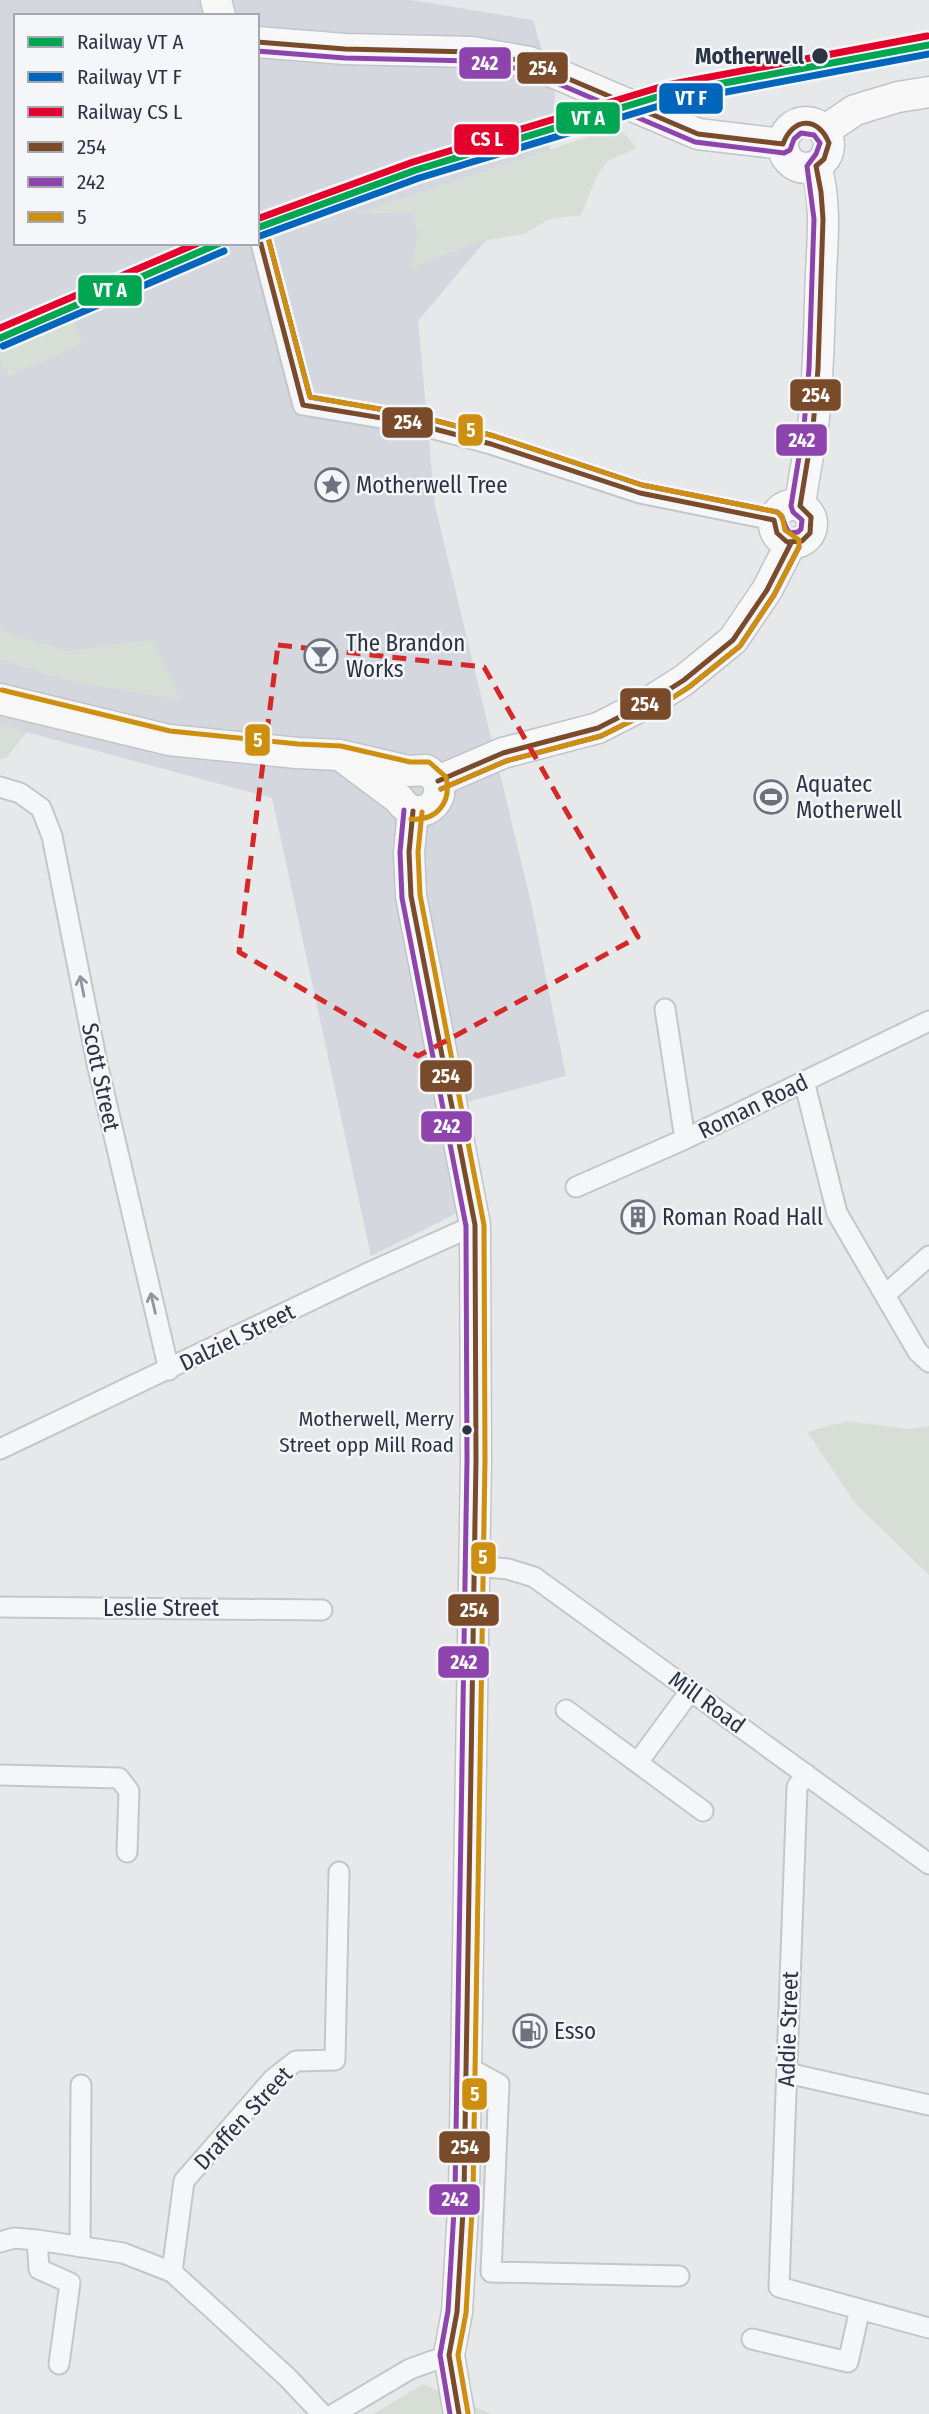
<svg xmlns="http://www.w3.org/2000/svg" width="929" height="2414" font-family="'Fira Sans Condensed',sans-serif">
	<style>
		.built { fill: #d4d7dd; fill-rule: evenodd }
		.green { fill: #d6ded6 }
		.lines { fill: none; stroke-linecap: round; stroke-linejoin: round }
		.minor-casing { stroke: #c4c6c8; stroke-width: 23 }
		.primary-casing { stroke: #c2c5c8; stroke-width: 33 }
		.minor { stroke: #f5f6f7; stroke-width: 19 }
		.primary { stroke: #f8f8f8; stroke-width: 30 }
		.bus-1-casing { stroke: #f4f6f9; stroke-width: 10 }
		.bus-2-casing { stroke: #f4f6f9; stroke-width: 10 }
		.bus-3-casing { stroke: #f4f6f9; stroke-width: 10 }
		.bus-1 { stroke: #7a4b2a; stroke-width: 5 }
		.bus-2 { stroke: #8e44ad; stroke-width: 5 }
		.bus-3 { stroke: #ce8f0e; stroke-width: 5 }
		.rail-1-casing { stroke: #f4f6f9; stroke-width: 12 }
		.rail-2-casing { stroke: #f4f6f9; stroke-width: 12 }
		.rail-3-casing { stroke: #f4f6f9; stroke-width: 12 }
		.rail-1 { stroke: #00a651; stroke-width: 7 }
		.rail-2 { stroke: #0065bd; stroke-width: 7 }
		.rail-3 { stroke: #e4002b; stroke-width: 7 }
		.oneway { stroke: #90959e }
		.marked { fill: none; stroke: #d62828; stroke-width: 5; stroke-dasharray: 14 9; stroke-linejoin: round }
		.stop-dot { fill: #2b3445; stroke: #f4f6f9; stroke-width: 2.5 }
		.labels { text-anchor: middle; stroke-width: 5; stroke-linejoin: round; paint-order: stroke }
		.bus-label { font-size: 21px; fill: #2b3445; stroke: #f4f6f9; text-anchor: end }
		.stop-label { font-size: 23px; font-weight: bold; fill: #2b3445; stroke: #f4f6f9; text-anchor: end }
		.poi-label { font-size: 23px; fill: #2b3445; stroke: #f4f6f9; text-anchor: start }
		.street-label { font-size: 23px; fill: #2b3445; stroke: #f4f6f9 }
		.line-badge { stroke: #f4f6f9; stroke-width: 2.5 }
		.badge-label { font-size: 19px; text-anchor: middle; font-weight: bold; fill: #fff }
	</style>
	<rect width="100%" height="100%" fill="#e6e8ea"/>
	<path class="built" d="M0 0H411L533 20 555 94 549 165 418 321 435 506 531 902 566 1076 436 1110 461 1211 371 1256 272 798 0 725ZM16 16H257V243H16Z"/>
	<path class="green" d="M618 127 637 148 609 160 598 173 581 215 550 219 524 234 481 241 411 268 418 232 413 212 356 214Z
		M73 319 83 343 8 377 0 358V349Z
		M0 630 66 651 153 640 182 700 65 680 0 659Z
		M0 723 27 732 6 758 0 759Z
		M847 1421 909 1429 929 1426V1575L855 1503 807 1432Z
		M423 2384 491 2414H373Z"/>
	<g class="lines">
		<defs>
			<path id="minor" d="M257 228 303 405 412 423 491 444 640 493 774 520
				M0 787 20 793 41 808 52 836 97 1063 169 1370
				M665 1009 685 1139
				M804 1081 837 1213 918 1352 929 1362
				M576 1187 685 1139 929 1021
				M885 1295 929 1256
				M0 1449 366 1274 475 1225
				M475 1566 508 1569 534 1577 929 1864
				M0 1607 322 1610
				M566 1710 703 1811
				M638 1762 691 1690
				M806 1774 797 1787 779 2287 929 2328
				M0 1775 119 1778 129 1791 127 1852
				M466 2066 499 2084 491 2272 679 2276
				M787 2073 929 2105
				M37 2240 39 2269 70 2283 59 2364
				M0 2242 14 2238 37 2240 123 2253 172 2272 287 2377 322 2414
				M80 2247 81 2085
				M172 2272 184 2181 273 2079 296 2061 335 2060 339 1872
				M752 2339 848 2362 860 2309
				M334 2414 410 2369 449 2355"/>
			<path id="primary" d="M216 0 220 16
				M257 42 345 49 472 52 529 62 698 134 783 144
				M783 145a23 23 0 1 1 46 0a23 23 0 1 1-46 0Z
				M824 131 855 110 898 97 929 92
				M774 524a19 19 0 1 1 38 0a19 19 0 1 1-38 0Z
				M800 506C803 479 809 454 813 427 819 376 819 323 821 272 823 237 826 200 816 166
				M0 699 169 740 297 753 340 755 409 771 426 770C460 790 421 832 399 799L340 755
				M438 781 503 753 598 728 651 701 684 680 733 640 767 590 791 543
				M413 811 409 852 411 896 475 1225 476 1460 464 2194 457 2312 449 2355 459 2414"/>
		</defs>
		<use href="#minor" class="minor-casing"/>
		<use href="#primary" class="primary-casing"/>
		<use href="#minor" class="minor"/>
		<use href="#primary" class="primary"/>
		<defs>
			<path id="bus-1" d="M257 42 345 49 472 52 529 62 698 134 783 144C793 117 818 116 829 143L824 159 816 166 821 192 823 219 818 369 813 427 800 506 811 517 810 533 802 541 787 542 777 533 774 520 640 493 491 444 412 423 303 405 257 229
				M438 781 503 753 598 728 651 701 684 680 733 640 767 590 791 543
				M413 811 409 852 411 896 475 1225 476 1460 464 2194 457 2312 449 2355 459 2414"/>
			<path id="bus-2" d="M257 51 345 58 471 61 526 70 695 142 784 153 790 150 794 139 801 133 814 135 820 143 816 154 807 166 814 219 809 369 804 426 791 506 793 512 802 520 801 529 798 532 790 533C783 527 785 516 777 512L642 485 494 436 414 415 310 397 265 226
				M441 789 506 761 601 736 655 709 689 687 740 646 774 595 799 547
				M404 810 400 852 402 898 466 1226 467 1460 455 2194 448 2311 440 2355 450 2414"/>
			<path id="bus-3" d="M265 226 310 397 414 415 494 436 642 485 777 512 782 516 785 530 799 540V547L774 595 740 646 689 687 655 709 601 736 506 761 441 789
				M2 690 170 731 298 744 341 746 410 762H429L446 777C452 802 437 821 411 819
				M422 812 418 852 420 895 484 1225 485 1460 473 2194 466 2313 458 2355 468 2413"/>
		</defs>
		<use href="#bus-1" class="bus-1-casing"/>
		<use href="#bus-2" class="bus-2-casing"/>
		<use href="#bus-3" class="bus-3-casing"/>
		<use href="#bus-1" class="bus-1"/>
		<use href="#bus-2" class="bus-2"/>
		<use href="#bus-3" class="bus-3"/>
		<defs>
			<path id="rail-1" d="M257 228 416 170 670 93 929 45
				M0 338 220 243"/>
			<path id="rail-2" d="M260 236 419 178 672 102 929 54
				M3 346 224 251"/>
			<path id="rail-3" d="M257 219 413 162 667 85 927 36
				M0 328 198 243"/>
		</defs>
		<use href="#rail-1" class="rail-1-casing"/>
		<use href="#rail-2" class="rail-2-casing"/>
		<use href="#rail-3" class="rail-3-casing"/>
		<use href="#rail-1" class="rail-1"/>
		<use href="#rail-2" class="rail-2"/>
		<use href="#rail-3" class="rail-3"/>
	</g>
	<defs><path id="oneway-shaft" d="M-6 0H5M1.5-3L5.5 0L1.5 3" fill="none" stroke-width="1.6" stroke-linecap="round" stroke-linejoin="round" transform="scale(1.75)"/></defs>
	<g class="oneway">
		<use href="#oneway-shaft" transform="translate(82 986) rotate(-101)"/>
		<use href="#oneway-shaft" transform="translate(153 1303) rotate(-103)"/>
	</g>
	<path class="marked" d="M278 645 484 667 638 937 418 1056 239 952Z"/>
	<defs>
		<symbol id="sight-ring" viewBox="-11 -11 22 22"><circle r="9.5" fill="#f4f6f9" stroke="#6c737f" stroke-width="1.5"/><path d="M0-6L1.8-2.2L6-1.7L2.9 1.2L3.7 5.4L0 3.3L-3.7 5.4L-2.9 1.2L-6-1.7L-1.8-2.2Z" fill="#6c737f"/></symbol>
		<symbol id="bar-ring" viewBox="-11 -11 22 22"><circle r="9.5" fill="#f4f6f9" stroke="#6c737f" stroke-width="1.5"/><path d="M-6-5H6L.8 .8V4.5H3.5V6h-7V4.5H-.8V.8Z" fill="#6c737f"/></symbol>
		<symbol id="stadium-ring" viewBox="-11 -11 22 22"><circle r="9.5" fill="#f4f6f9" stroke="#6c737f" stroke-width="1.5"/><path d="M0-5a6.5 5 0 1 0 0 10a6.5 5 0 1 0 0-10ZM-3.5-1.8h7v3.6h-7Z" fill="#6c737f"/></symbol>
		<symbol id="building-ring" viewBox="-11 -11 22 22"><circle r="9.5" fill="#f4f6f9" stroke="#6c737f" stroke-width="1.5"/><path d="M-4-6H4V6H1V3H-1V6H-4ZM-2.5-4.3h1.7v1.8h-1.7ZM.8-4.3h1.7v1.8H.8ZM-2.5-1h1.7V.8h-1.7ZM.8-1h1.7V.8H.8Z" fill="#6c737f"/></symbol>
		<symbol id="fuel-ring" viewBox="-11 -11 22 22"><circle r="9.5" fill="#f4f6f9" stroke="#6c737f" stroke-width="1.5"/><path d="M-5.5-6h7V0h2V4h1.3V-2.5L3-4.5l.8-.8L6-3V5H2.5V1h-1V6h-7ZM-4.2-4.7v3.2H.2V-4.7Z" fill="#6c737f"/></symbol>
	</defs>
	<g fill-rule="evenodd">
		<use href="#sight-ring" x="313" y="466" width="38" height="38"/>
		<use href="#bar-ring" x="302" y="637" width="38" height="38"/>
		<use href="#stadium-ring" x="752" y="778" width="38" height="38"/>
		<use href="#building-ring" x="619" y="1198" width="38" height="38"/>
		<use href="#fuel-ring" x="511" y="2012" width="38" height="38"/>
	</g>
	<g class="stop-dot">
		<circle cx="820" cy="56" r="9"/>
		<circle cx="467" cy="1430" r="6"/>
	</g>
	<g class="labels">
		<g class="bus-label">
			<text x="454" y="1426">Motherwell, Merry<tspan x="454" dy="26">Street opp Mill Road</tspan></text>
		</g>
		<g class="stop-label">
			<text x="804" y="64">Motherwell</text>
		</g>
		<g class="poi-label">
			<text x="356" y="493">Motherwell Tree</text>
			<text x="346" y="651">The Brandon<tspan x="346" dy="26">Works</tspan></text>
			<text x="796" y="792">Aquatec<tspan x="796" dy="26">Motherwell</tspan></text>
			<text x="662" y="1225">Roman Road Hall</text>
			<text x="554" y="2039">Esso</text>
		</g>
		<g class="street-label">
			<text transform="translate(101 1077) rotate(78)" y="8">Scott Street</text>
			<text transform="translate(753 1106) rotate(-26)" y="8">Roman Road</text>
			<text transform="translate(237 1337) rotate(-26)" y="8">Dalziel Street</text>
			<text x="161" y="1616">Leslie Street</text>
			<text transform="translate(707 1702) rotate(36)" y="8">Mill Road</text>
			<text transform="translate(788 2029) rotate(-88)" y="8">Addie Street</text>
			<text transform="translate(243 2118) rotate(-47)" y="8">Draffen Street</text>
		</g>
	</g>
	<g class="line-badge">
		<rect x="458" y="46" width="54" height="34" rx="7" fill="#8e44ad"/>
		<rect x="516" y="51" width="53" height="34" rx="7" fill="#7a4b2a"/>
		<rect x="658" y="82" width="66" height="33" rx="7" fill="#0065bd"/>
		<rect x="555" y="101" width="66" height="34" rx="7" fill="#00a651"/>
		<rect x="453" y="123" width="67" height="33" rx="7" fill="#e4002b"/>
		<rect x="77" y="274" width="66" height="33" rx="7" fill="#00a651"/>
		<rect x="789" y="378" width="53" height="34" rx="7" fill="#7a4b2a"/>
		<rect x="381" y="406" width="53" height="33" rx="7" fill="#7a4b2a"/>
		<rect x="457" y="413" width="27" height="34" rx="7" fill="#ce8f0e"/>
		<rect x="775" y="423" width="53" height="34" rx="7" fill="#8e44ad"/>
		<rect x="619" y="687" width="53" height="34" rx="7" fill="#7a4b2a"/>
		<rect x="244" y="723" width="27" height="34" rx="7" fill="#ce8f0e"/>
		<rect x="419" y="1059" width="54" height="34" rx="7" fill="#7a4b2a"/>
		<rect x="420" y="1110" width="53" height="33" rx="7" fill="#8e44ad"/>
		<rect x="470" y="1541" width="27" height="34" rx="7" fill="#ce8f0e"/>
		<rect x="447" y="1593" width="53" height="34" rx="7" fill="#7a4b2a"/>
		<rect x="437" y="1645" width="53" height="34" rx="7" fill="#8e44ad"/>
		<rect x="461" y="2077" width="27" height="34" rx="7" fill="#ce8f0e"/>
		<rect x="438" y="2130" width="53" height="34" rx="7" fill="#7a4b2a"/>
		<rect x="428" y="2183" width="53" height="33" rx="7" fill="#8e44ad"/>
	</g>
	<g class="badge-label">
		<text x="485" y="70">242</text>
		<text x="543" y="75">254</text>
		<text x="691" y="105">VT F</text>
		<text x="588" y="125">VT A</text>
		<text x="487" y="146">CS L</text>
		<text x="110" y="297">VT A</text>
		<text x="816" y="402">254</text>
		<text x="408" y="429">254</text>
		<text x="471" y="437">5</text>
		<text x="802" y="447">242</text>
		<text x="645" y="711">254</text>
		<text x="258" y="747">5</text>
		<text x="446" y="1083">254</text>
		<text x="447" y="1133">242</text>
		<text x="483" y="1564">5</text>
		<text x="474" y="1617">254</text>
		<text x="464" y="1669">242</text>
		<text x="475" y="2101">5</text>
		<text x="465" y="2154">254</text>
		<text x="455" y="2206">242</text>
	</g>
	<rect x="14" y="14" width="245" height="231" fill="#f4f6f9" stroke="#a4a8b1" stroke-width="2"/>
	<rect x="28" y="37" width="35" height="10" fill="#00a651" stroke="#a4a8b1" stroke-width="2"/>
	<text x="77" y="49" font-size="21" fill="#2b3445">Railway VT A</text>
	<rect x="28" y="72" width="35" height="10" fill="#0065bd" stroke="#a4a8b1" stroke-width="2"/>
	<text x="77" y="84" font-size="21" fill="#2b3445">Railway VT F</text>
	<rect x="28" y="107" width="35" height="10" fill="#e4002b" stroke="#a4a8b1" stroke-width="2"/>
	<text x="77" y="119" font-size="21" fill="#2b3445">Railway CS L</text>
	<rect x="28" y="142" width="35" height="10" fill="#7a4b2a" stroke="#a4a8b1" stroke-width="2"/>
	<text x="77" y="154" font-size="21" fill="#2b3445">254</text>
	<rect x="28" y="177" width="35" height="10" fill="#8e44ad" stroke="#a4a8b1" stroke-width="2"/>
	<text x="77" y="189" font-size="21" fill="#2b3445">242</text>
	<rect x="28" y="212" width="35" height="10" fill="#ce8f0e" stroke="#a4a8b1" stroke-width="2"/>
	<text x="77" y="224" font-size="21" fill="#2b3445">5</text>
</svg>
